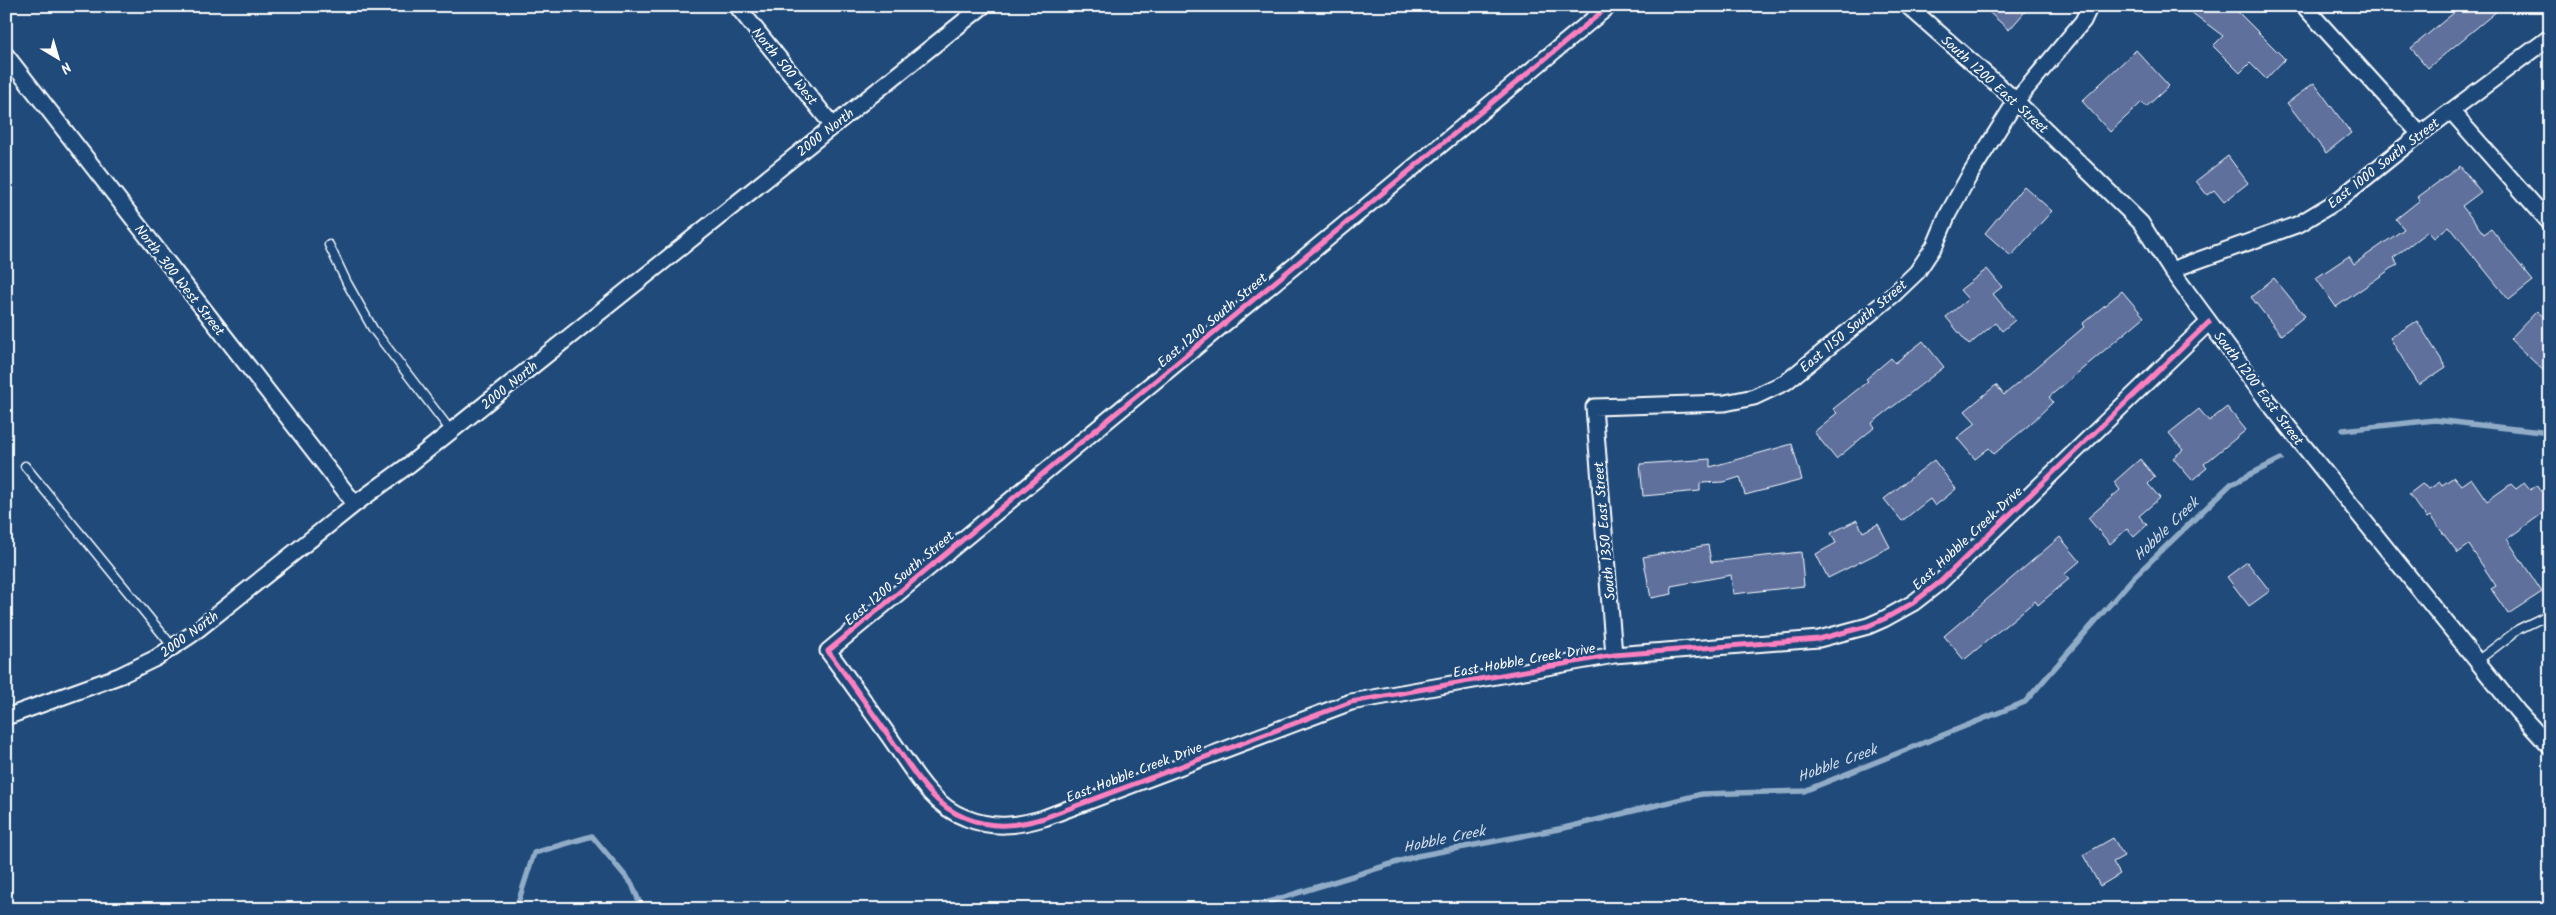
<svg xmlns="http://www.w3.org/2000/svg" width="2556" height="915" font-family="Kalam,sans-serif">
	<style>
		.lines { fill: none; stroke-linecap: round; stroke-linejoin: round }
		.stream { stroke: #91acc7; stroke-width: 5.5 }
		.building { fill: #5e6f9d; stroke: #fff }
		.service-casing { stroke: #fff; stroke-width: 11 }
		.minor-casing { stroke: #fff; stroke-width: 19 }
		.service { stroke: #1f4a7a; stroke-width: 8 }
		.minor { stroke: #1f4a7a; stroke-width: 15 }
		.cycleway-casing { stroke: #1f4a7a; stroke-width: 8 }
		.cycleway { stroke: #ff80c0; stroke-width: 5 }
		.labels { text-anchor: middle; stroke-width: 5; stroke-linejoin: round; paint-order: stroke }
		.street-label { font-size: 14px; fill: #fff; stroke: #1f4a7a }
		.water-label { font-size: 15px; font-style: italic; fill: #d1dce8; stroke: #1f4a7a }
	</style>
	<rect width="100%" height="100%" fill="#1f4a7a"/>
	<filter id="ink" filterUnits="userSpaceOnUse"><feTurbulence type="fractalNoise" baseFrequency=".02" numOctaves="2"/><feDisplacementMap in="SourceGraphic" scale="10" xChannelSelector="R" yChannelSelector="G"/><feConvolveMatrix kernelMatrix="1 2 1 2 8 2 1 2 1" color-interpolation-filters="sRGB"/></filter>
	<g filter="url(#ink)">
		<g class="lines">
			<path class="stream" d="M2343 430 2435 420 2550 433
				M516 909 534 853 592 836 632 884 642 909
				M1246 909 1417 856 1564 828 1702 794 1804 791 2025 702 2133 578 2231 484 2281 459"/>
		</g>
		<path class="building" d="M1982 6H2030L2009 30Z
			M2183 6H2232L2285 59 2266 79 2250 63 2240 73 2213 46 2223 36Z
			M2462 6H2503L2428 68 2411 48Z
			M2136 50 2169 86 2146 107 2142 102 2110 132 2082 101Z
			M2314 83 2351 133 2326 153 2287 103Z
			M2228 156 2248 183 2224 202 2214 190 2207 195 2196 181Z
			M2460 166 2481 192 2462 206 2484 234 2491 229 2533 281 2509 300 2449 226 2434 238 2428 231 2393 258 2398 264 2336 307 2316 278 2349 256 2354 264 2404 229 2396 219 2420 200 2418 197Z
			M2024 186 2052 211 2011 256 1985 233Z
			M1987 269 2002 287 1993 294 2015 320 2002 331 1995 323 1969 345 1946 317 1968 299 1960 290Z
			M2274 278 2305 316 2281 335 2251 297Z
			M2122 291 2144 317 2049 397 2053 402 2029 425 1994 454 1989 448 1975 459 1957 438 1976 423 1965 411 1996 385 2004 395 2084 327 2082 324Z
			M2537 311 2550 323V377L2510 339Z
			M2417 321 2446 367 2419 385 2390 338Z
			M1923 341 1944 367 1872 423 1875 427 1836 459 1814 432 1837 413 1833 409 1868 381 1866 379 1891 358 1895 363Z
			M2227 407 2246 430 2204 464 2207 468 2192 480 2173 458 2183 450 2169 433 2199 409 2209 421Z
			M1792 444 1802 480 1745 495 1740 477 1724 482 1700 483V491L1643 496 1640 464 1710 459V467Z
			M2140 459 2155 477 2148 484 2160 498 2139 516 2147 525 2134 537 2127 529 2110 544 2088 518 2120 490 2114 482Z
			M1934 460 1956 489 1935 506 1930 499 1902 521 1884 499Z
			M2454 477 2461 485 2471 478 2487 501 2511 484 2516 489 2524 483 2530 490 2536 485 2541 492 2550 486V508L2507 539 2542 592 2508 614 2491 589 2496 586 2469 545 2458 553 2430 516 2427 518 2409 494 2422 484 2429 489 2440 482 2442 485Z
			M1857 520 1863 532 1878 524 1890 547 1828 578 1816 554 1836 543 1831 533Z
			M2060 537 2080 561 2065 574 2069 579 2038 605 2035 601 1964 660 1944 636Z
			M1708 545 1711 562 1801 552 1804 586 1733 594 1731 575 1671 586 1672 594 1651 598 1643 557Z
			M2247 562 2270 591 2249 606 2227 577Z
			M2113 838 2124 856 2113 862 2120 874 2100 886 2083 855Z"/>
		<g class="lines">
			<defs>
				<path id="service" d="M329 245 347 283 373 329 451 431
					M25 466 173 647
					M2477 661 2519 629 2550 614"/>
				<path id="minor" d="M737 6 833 126
					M1609 6 828 651C848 678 867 705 886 732 908 762 929 805 966 818 993 829 1017 826 1044 818L1351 702 1614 655 1819 639 1868 626 1884 619 1913 603 1940 582 2209 322
					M1908 6 2016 101 2141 223 2171 270 2265 398 2518 712 2550 747
					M2304 6 2420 134
					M6 55 355 504
					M2451 111 2550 223
					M2171 270 2299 224 2337 201 2420 134 2550 37
					M1614 655 1594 407 1725 403 1754 397 1786 382 1893 295 1917 272 1935 245 1948 214 1968 178 2016 101 2083 21 2090 6
					M6 717 119 676 156 658 191 635 355 504 410 464 983 6"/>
			</defs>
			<use href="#service" class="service-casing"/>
			<use href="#minor" class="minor-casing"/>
			<use href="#service" class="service"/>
			<use href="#minor" class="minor"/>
			<defs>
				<path id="cycleway" d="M1609 6 828 651C848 678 867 705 886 732 908 762 929 805 966 818 993 829 1017 826 1044 818L1351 702 1614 655 1819 639 1868 626 1884 619 1913 603 1940 582 2209 322"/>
			</defs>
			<use href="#cycleway" class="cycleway-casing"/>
			<use href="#cycleway" class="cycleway"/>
		</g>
	</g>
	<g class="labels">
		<g class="street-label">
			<text transform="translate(785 66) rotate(51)" y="5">North 500 West</text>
			<text transform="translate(1995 84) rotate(42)" y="5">South 1200 East Street</text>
			<text transform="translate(825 132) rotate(-38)" y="5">2000 North</text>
			<text transform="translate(2383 163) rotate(-38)" y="5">East 1000 South Street</text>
			<text transform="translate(180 280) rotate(52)" y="5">North 300 West Street</text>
			<text transform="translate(1212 320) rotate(-40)" y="5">East 1200 South Street</text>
			<text transform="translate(1853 326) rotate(-40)" y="5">East 1150 South Street</text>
			<text transform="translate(509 385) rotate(-39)" y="5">2000 North</text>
			<text transform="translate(2259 388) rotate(53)" y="5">South 1200 East Street</text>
			<text transform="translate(1604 531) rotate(-95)" y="5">South 1350 East Street</text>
			<text transform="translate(1967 538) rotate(-43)" y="5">East Hobble Creek Drive</text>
			<text transform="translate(899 578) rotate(-40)" y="5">East 1200 South Street</text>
			<text transform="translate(189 634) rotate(-36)" y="5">2000 North</text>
			<text transform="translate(1524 660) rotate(-10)" y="5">East Hobble Creek Drive</text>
			<text transform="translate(1134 772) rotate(-21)" y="5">East Hobble Creek Drive</text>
		</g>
		<g class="water-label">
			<text transform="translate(2166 529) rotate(-44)" y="5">Hobble Creek</text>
			<text transform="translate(1837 763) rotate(-20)" y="5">Hobble Creek</text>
			<text transform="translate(1444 839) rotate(-12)" y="5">Hobble Creek</text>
		</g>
	</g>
	<rect width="2556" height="915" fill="none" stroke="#1f4a7a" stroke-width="25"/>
	<rect x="12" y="12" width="2531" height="890" fill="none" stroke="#fff" stroke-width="2" filter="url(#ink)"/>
	<g transform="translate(58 58) rotate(142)" stroke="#1f4a7a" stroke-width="4" paint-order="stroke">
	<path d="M0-4L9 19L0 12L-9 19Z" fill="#ffffff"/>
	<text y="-8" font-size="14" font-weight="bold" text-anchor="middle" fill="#ffffff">N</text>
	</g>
</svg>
